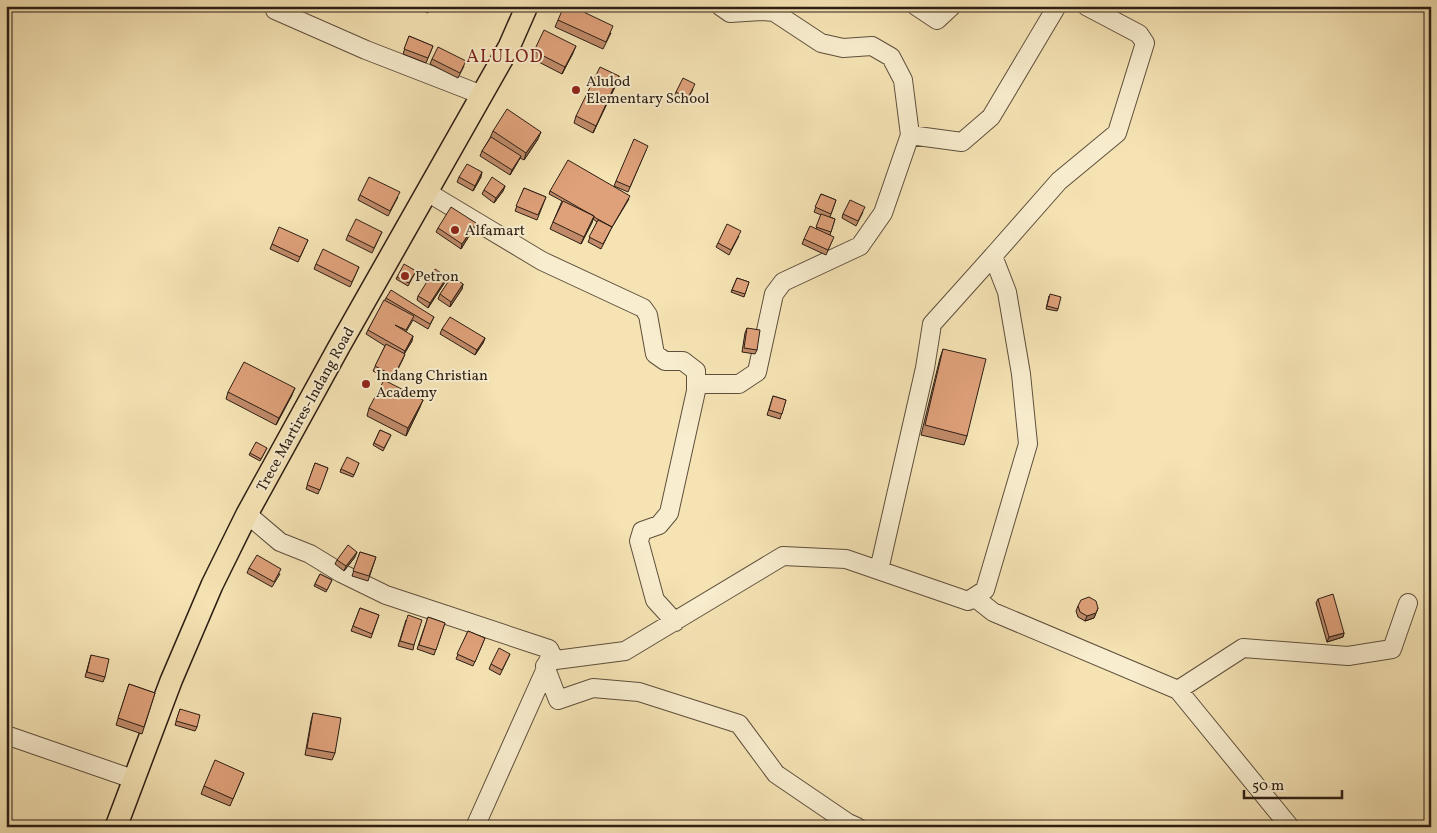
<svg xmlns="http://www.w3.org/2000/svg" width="1437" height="833" font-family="Vollkorn,serif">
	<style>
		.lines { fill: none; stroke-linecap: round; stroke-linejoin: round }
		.minor-casing { stroke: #5e4f3c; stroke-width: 20 }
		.major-casing { stroke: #2c1e14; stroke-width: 24 }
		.minor { stroke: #f8edce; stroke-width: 18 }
		.major { stroke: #f5e3b4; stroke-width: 21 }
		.wall { fill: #c08a69; stroke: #2c1e14 }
		.shaded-wall { fill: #9c7155; stroke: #2c1e14 }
		.building { fill: #dfa17a; stroke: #2c1e14 }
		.poi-dot { fill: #8f2418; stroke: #f8edce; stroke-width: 2 }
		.labels { text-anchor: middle; stroke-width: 4; stroke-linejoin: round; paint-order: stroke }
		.poi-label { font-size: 15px; fill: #2c1e14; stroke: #f8edce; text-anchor: start }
		.street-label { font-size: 15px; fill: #2c1e14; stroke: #f8edce }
		.quarter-label { font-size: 18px; letter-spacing: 1px; fill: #7a1f14; stroke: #f8edce }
	</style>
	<rect width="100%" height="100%" fill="#f5e3b4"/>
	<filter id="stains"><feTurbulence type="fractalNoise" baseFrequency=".004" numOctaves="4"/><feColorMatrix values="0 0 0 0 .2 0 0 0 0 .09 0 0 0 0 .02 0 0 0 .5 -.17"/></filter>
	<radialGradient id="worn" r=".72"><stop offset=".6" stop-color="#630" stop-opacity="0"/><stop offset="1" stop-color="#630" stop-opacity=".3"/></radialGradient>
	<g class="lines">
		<defs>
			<path id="minor" d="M274 6 275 10 366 50 482 95
				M916 6 937 20 952 6
				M910 135 962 142 991 117 1057 6
				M427 192 542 261 643 308 648 315 655 354 665 361H683L696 371V391L669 513 659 525 642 531 639 541 655 600 675 622
				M696 384H739L757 372 774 294 783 282 860 246 883 213 910 135 903 80 891 57 872 46 843 48 821 43 774 12 761 11 730 13 720 6
				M247 514 280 542 310 554 341 573 386 595 549 649 552 655 475 827
				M879 570 925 368 932 324 993 256
				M974 597 993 612 1178 690 1243 648 1348 656 1392 649 1408 603
				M548 661 625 651 783 556 846 559 968 601 985 590 1028 444 1021 374 1007 292 993 256 1059 181 1117 133 1145 43 1139 34 1086 6
				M545 666 558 700 593 688 639 692 739 724 776 774 848 823 857 827
				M1178 690 1290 827
				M6 735 133 779"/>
			<path id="major" d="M116 827 171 681 212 585 247 514 340 345 509 47 527 6"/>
		</defs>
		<use href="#minor" class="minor-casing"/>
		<use href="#major" class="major-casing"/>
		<use href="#minor" class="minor"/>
		<use href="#major" class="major"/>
	</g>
	<path class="wall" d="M411 6H431L428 13Z
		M464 6H475L474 9Z
		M558 20 611 33 603 49 555 27Z
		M409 36 433 46 426 63 403 54Z
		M534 51 573 53 562 74 531 58Z
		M432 59 464 66 458 78 430 64Z
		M619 76 593 133 574 123 576 116Z
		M693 89 686 103 674 97 676 92Z
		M493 131 538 139 524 160 520 158 510 175 480 156 482 151 490 138Z
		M646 150 628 192 614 186 616 181Z
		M459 177H481L473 191 457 182Z
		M505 186 503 191 494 203 482 194 484 190Z
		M524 188 546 197 537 220 515 211Z
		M550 191 629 199 611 229 601 249 588 242 597 222 593 219 581 244 550 229 562 201 549 194Z
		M821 194 836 200 830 217 835 219 830 235 832 241 826 255 802 244 804 239 816 229 821 215 814 212Z
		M360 195 398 197 388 216 358 200Z
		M863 212 856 226 842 218 843 214Z
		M438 228H474L461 249 436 232Z
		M382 232 372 253 346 240 348 235Z
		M739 236 729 255 716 247 718 243Z
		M308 240 298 262 270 249 272 244Z
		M316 264 359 267 350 287 314 269Z
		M415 273 408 286 396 279 397 277Z
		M737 278 749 282 744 297 731 292Z
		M445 282 428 308 417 300 418 296Z
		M463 284 462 289 450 307 438 299 440 294Z
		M1049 296 1058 309 1057 311 1046 309Z
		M386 298 434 317 428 329 413 320 406 332 412 341 404 354H405L403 359 392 381 373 371 385 346 366 334 368 330Z
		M747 328 757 350 755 354 742 352 745 333Z
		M442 329 485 338 483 343 475 355 440 334Z
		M943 349 967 436 964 445 921 435 940 358Z
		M228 392 292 395 276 425 226 399Z
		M773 396 786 400 780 419 767 415Z
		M420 407 406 436 367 416 369 408Z
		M380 430 391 435 383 451 373 445Z
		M267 448 260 461 249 455 250 453Z
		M315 463 328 468 318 494 306 489Z
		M359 463 353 477 340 472 341 469Z
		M360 552 376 557 368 581 352 576Z
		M355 557 344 571 335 564 337 560Z
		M249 568 280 574 272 587 247 573Z
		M320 574 332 580 326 592 314 586Z
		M1318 599 1344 633 1343 637 1327 642 1316 603Z
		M1078 606 1098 608 1094 618 1085 621 1078 617 1076 611Z
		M360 608 379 615 371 638 351 631Z
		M428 617 445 623 434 655 417 649Z
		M406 620 414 645 413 650 398 646Z
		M468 631 485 638 473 666 456 659Z
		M510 654 500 675 489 669 491 664Z
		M91 655 105 677 103 682 85 677Z
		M129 684 155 693 142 734 116 725Z
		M180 709 197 727 195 731 175 725Z
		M313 713 335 753 332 760 305 755 311 721Z
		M244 773 230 806 201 794 204 786Z"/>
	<path class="shaded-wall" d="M576 46 573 53 562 74 565 67Z
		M619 76 617 83 593 133 596 126Z
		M541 132 538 139 524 160 526 153Z
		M521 156 519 160 510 175 512 170Z
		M482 172 481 177 473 191 475 186Z
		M505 186 503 191 494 203 496 198Z
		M594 216 592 223 581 244 584 237Z
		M476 223 474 228 461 249 462 244Z
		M447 277 445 282 428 308 430 303Z
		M463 284 462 289 450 307 451 302Z
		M413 336 412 341 403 356 405 351Z
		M485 338 483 343 475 355 477 350Z
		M295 388 292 395 276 425 279 418Z
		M423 400 420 407 406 436 408 428Z
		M357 552 355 557 344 571 346 566Z
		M1098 608 1094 618 1085 621 1087 616Z
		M1344 633 1343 637 1327 642 1329 637Z"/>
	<path class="building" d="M424 6H431L430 9Z
		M564 6H571L613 26 606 42 558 20Z
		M544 30 576 46 565 67 534 51Z
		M409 36 433 46 428 58 404 49Z
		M438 47 466 61 460 73 432 59Z
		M600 67 619 76 596 126 576 116Z
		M683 78 695 84 688 98 676 92Z
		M507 109 541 132 526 153 493 131Z
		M491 137 521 156 512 170 482 151Z
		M634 139 648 146 630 187 616 181Z
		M568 160 630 196 612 227 594 217V216L583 210 550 191Z
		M467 164 482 172 475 186 459 177Z
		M369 177 400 192 390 211 360 195Z
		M492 177 505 186 496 198 484 190Z
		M524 188 546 197 538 215 516 206Z
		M821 194 836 200 831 214 815 207Z
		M850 200 865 207 858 221 843 214Z
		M563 201 594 216 584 237 553 222Z
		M451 207 476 223 462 244 438 228Z
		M821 214 835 219 831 232 816 227Z
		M356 219 382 232 374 248 348 235Z
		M598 220 612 227 603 244 589 237Z
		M727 224 741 231 731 250 718 243Z
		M810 226 834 237 828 250 804 239Z
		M279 227 308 240 300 257 272 244Z
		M323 249 359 267 352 282 316 264Z
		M404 264 416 271 409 283 397 277Z
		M435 269 447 277 430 303 418 296Z
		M452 276 463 284 451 302 440 294Z
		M737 278 749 282 745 294 732 290Z
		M391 290 434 317 430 324 386 298Z
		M1050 294 1061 297 1058 309 1047 306Z
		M384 300 414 316 406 330 395 325 413 336 405 351 368 330Z
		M450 317 485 338 477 350 442 329Z
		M747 328 760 330 757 350 744 348Z
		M386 344 405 354 394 376 375 366Z
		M943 349 986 359 967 436 925 425Z
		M244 362 295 388 279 418 228 392Z
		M384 380 423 400 408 428 369 408Z
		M773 396 786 400 782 414 769 410Z
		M380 430 391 435 384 448 374 443Z
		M256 442 267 448 261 459 250 453Z
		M347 457 359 463 354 475 341 469Z
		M315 463 328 468 320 490 307 485Z
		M348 545 357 552 346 566 337 560Z
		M360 552 376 557 369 576 353 571Z
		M257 555 281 569 274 582 249 568Z
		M320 574 332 580 327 590 315 584Z
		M1333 594 1344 633 1329 637 1318 599Z
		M1089 597 1096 601 1098 608 1096 613 1087 616 1080 612 1078 606 1081 600Z
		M360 608 379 615 372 634 353 626Z
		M408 615 422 620 414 645 400 641Z
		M428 617 445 623 436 650 419 645Z
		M468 631 485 638 475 662 457 654Z
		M499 648 510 654 502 670 491 664Z
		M91 655 109 659 105 677 87 672Z
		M129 684 155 693 144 727 118 718Z
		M180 709 200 715 197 727 176 721Z
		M313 713 341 718 335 753 307 748Z
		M215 760 244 773 233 799 204 786Z"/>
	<g class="poi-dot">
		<circle cx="576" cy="90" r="5"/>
		<circle cx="455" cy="230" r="5"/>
		<circle cx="405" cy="276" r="5"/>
		<circle cx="366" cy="384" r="5"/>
	</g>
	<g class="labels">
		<g class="poi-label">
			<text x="586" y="86">Alulod<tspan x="586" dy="17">Elementary School</tspan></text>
			<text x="465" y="235">Alfamart</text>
			<text x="415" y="281">Petron</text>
			<text x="376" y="380">Indang Christian<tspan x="376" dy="17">Academy</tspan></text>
		</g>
		<g class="street-label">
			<text transform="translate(305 409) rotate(-61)" y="5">Trece Martires-Indang Road</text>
		</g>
		<g class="quarter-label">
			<text x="505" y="62">ALULOD</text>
		</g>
	</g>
	<rect width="1437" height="833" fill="none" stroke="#f5e3b4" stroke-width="25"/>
	<rect x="8" y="8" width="1422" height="818" fill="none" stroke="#2c1e14" stroke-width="2.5"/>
	<rect x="12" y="12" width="1412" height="808" fill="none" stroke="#2c1e14"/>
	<path d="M1244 790v8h98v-8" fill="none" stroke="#2c1e14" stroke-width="2.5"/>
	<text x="1252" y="790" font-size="15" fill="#2c1e14" stroke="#f8edce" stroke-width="4" paint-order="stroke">50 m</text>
	<rect width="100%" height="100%" filter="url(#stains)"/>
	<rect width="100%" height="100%" fill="url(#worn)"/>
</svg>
